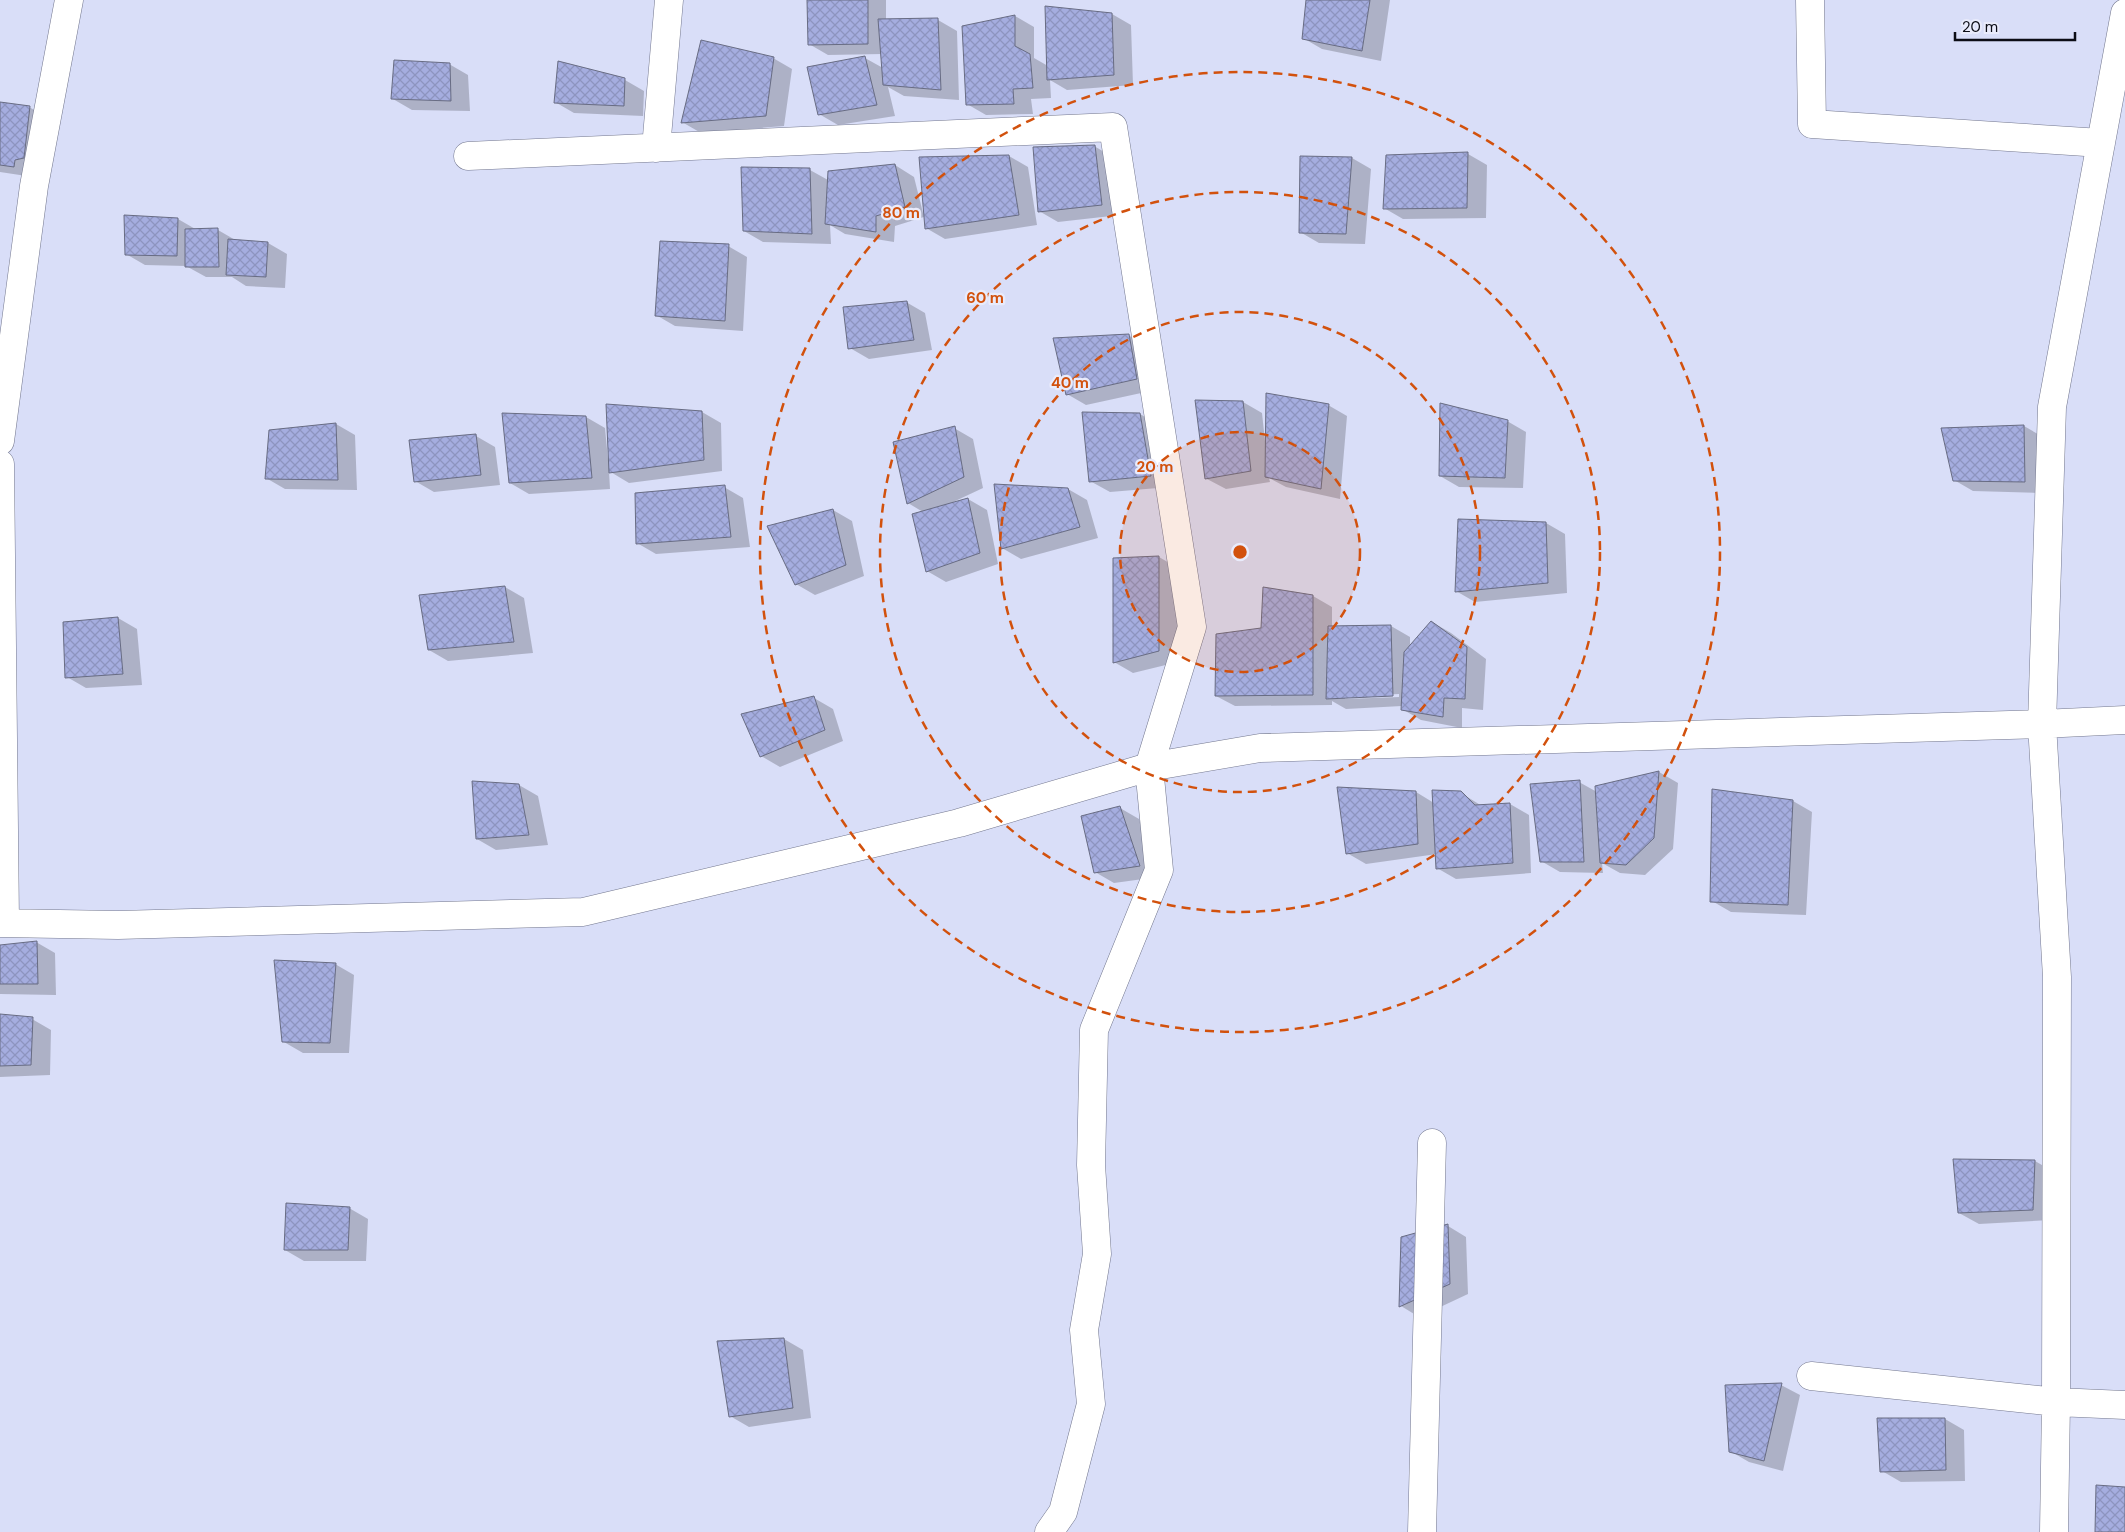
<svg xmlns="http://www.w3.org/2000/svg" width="2125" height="1532" font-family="'DM Sans',sans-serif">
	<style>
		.shadow { fill: #0003; fill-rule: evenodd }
		.building { fill: url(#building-cross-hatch); stroke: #686c83 }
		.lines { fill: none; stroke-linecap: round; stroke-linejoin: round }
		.street-casing { stroke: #73778e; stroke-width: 29 }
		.street { stroke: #fff; stroke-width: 28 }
		.ring { fill: none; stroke: #d2510d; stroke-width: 2.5; stroke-dasharray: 9 6 }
		.centre { fill: #d2510d; stroke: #e9ebfb; stroke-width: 2.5 }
		.ring-label { font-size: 15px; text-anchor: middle; font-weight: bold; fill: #d2510d; stroke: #e9ebfb; stroke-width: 4.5; stroke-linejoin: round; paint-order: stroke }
	</style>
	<defs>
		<pattern id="building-cross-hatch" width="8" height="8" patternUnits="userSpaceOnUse" patternTransform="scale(1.25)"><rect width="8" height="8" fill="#a5addf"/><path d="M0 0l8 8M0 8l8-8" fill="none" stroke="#8d94bf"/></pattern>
	</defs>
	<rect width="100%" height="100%" fill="#d9def8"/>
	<path class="shadow" d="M808 0H886V20H938L957 31 959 100 904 96 888 87 895 116 838 125 819 114 865 58 883 68 882 54 828 55 809 44Z
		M1308 0H1390L1381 61 1322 49 1303 38Z
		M1112 14 1131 25 1133 85 1067 90 1050 80 1051 98 1031 99 1033 114 986 115 967 104 963 27 1015 16 1034 27V58L1048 66Z
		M773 58 792 69 784 126 701 133 682 122Z
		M449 64 468 75 470 111 412 110 393 99Z
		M625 80 644 91 643 116 574 113 555 102Z
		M0 103 29 107 48 118 33 177 0 172Z
		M1094 146 1113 157 1120 215 1058 222 1039 211Z
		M1468 154 1487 165 1486 218 1403 219 1384 208 1387 157Z
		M1009 156 1028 167 1037 225 945 239 926 228Z
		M1352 158 1371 169 1365 244 1319 243 1300 232Z
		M895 165 914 177 924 217 895 226 894 242 845 234 830 225 831 244 763 242 744 231 810 170 828 180Z
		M178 219 197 230H218L237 241 268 243 287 254 285 288 246 286 232 277H206L186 266 145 265 126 254Z
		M728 246 747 257 743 331 675 326 656 315Z
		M906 302 925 313 932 350 869 359 850 348Z
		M1128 335 1147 346 1155 390 1086 405 1067 394Z
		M1243 402 1262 413 1265 441 1328 405 1347 416 1340 499 1286 487 1269 478 1270 482 1226 489 1207 479Z
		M702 412 721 423 722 471 629 483 609 471 610 489 529 494 510 483 586 417 605 428 608 460Z
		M1140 414 1159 425 1170 487 1110 492 1090 481Z
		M1507 421 1526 432 1523 488 1459 487 1440 476Z
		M336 424 355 435 357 490 285 489 266 478Z
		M2024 426 2043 437V493L1973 491 1954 480Z
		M954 428 973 439 983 488 951 503 952 504 968 499 987 510 998 564 946 582 927 571 923 512 908 503Z
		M476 436 495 447 500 485 434 492 415 481Z
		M724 487 743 498 750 547 656 554 637 543Z
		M1068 489 1087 500 1098 538 1021 559 1002 548Z
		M833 510 852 521 864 576 815 595 796 584Z
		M1546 523 1565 534 1567 593 1475 602 1456 591Z
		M1159 557 1178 568V662L1133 673 1114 662Z
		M505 587 524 598 533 653 448 661 429 650Z
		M1264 589 1313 596 1332 607V627L1391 626 1410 637V647L1432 622 1451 633 1486 659 1483 710 1462 708V728L1421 720 1402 709V706L1346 709 1332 701V705L1235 706 1216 696 1262 629ZM1399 694V697L1345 699V697Z
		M118 618 137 629 142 685 86 688 67 677 64 623Z
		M814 698 833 709 843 741 780 767 761 756Z
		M1659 772 1678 783 1673 849 1645 875 1620 873 1602 863 1603 873 1560 872 1541 861 1579 782 1597 792Z
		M519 785 538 796 548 845 496 850 477 839Z
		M1416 792 1434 803 1461 793 1482 806 1510 804 1529 815 1531 873 1456 879 1437 868V854L1366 864 1347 853Z
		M1793 801 1812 812 1806 915 1731 912 1712 901Z
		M1120 808 1139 819 1158 877 1114 883 1095 872Z
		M36 942 55 953 56 995 0 994V946Z
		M335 964 354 975 349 1053H303L284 1042Z
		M0 1015 32 1019 51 1030 50 1075 0 1077Z
		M2035 1161 2054 1172 2051 1220 1979 1224 1959 1213Z
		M349 1208 368 1219 366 1261H304L285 1250Z
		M1448 1226 1466 1237 1468 1294 1419 1317 1401 1306Z
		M784 1339 803 1350 811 1418 749 1427 730 1416Z
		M1781 1385 1800 1395 1783 1471 1749 1462 1730 1451Z
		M1945 1419 1964 1430 1965 1481 1901 1482 1882 1471Z"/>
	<path class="building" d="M807 0H868V44L808 45Z
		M1306 0H1370L1362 51 1302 39Z
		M1045 6 1112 13 1114 75 1047 80Z
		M1015 15V46L1030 54 1033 88 1013 89 1014 104 966 105 962 26Z
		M938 18 941 90 883 85 878 19Z
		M701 40 774 57 766 116 681 123Z
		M865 56 877 105 818 115 807 67Z
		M394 60 450 63 451 101 391 99Z
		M558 61 625 78 624 106 554 103Z
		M0 102 30 106 24 158 15 160 14 167 0 165Z
		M1095 145 1102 205 1038 212 1033 147Z
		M1468 152 1467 208 1383 209 1386 155Z
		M1009 155 1019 215 925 229 919 157Z
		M1300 156 1352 157 1346 234 1299 233Z
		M895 164 905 207 876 216V232L825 224 828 171Z
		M741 167 810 168 812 234 743 231Z
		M124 215 178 218 177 256 125 255Z
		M218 228 219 267H185V229Z
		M228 239 268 242 266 277 226 275Z
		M660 241 729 244 725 321 655 316Z
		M907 301 914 340 848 349 843 307Z
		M1129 334 1137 379 1066 395 1053 338Z
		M1266 393 1329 404 1321 489 1265 477Z
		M1195 400 1243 401 1251 471 1205 479Z
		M1440 403 1508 420 1505 478 1439 476Z
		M606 404 702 411 704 460 609 473Z
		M1082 412 1140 413 1151 476 1089 482Z
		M502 413 586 416 592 478 509 483Z
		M336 423 338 480 265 479 269 430Z
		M2024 425 2025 482 1953 481 1941 428Z
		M955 426 964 477 907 504 893 442Z
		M476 434 481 475 414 482 409 440Z
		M994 484 1068 488 1080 527 1001 549Z
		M725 485 731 537 636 544 635 493Z
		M968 498 980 553 926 572 912 514Z
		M833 509 846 565 795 585 767 526Z
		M1458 519 1546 522 1548 583 1455 592Z
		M1159 556V651L1113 663V558Z
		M505 586 514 642 428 650 419 595Z
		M1263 587 1313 595V695L1215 696 1216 634 1261 628Z
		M118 617 123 674 65 678 63 622Z
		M1431 621 1467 647 1465 699 1444 698 1443 717 1401 710 1404 652Z
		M1391 625 1393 696 1326 699 1328 626Z
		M814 696 825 730 760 757 741 714Z
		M1659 771 1654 838 1626 865 1600 863 1595 786Z
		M1580 780 1584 862H1540L1530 784Z
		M472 781 519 784 529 835 476 839Z
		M1337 787 1416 791 1418 844 1346 854Z
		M1712 789 1793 800 1788 905 1710 902Z
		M1432 790 1461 791 1475 805 1510 803 1513 863 1436 869Z
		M1120 806 1140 866 1094 873 1081 816Z
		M37 941 38 984H0V945Z
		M274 960 336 963 330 1043 282 1042Z
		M0 1014 33 1017 31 1065 0 1066Z
		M1953 1159 2035 1160 2033 1210 1958 1213Z
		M286 1203 350 1207 348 1250H284Z
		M1448 1224 1450 1284 1399 1307 1401 1237Z
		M784 1338 793 1408 729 1417 717 1341Z
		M1782 1383 1764 1461 1729 1452 1725 1385Z
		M1877 1418H1945L1946 1470 1880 1472Z
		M2096 1485 2125 1487V1532H2095Z"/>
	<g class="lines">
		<defs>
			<path id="street" d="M1810 0 1812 124 2101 143
				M656 148 669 0
				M468 156 1113 127 1192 627 1149 767 1159 870 1094 1030 1091 1165 1097 1254 1084 1330 1091 1404 1063 1512 1049 1532
				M0 441 34 186 69 0
				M0 464 5 922
				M0 923 118 925 583 912 959 823 1149 767 1260 748 2042 724 2125 720
				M1811 1376 2056 1402 2057 977 2042 724 2052 407 2125 13
				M1422 1532 1432 1143
				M2054 1532 2056 1402 2125 1405"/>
		</defs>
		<use href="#street" class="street-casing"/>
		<use href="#street" class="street"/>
	</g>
	<circle cx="1240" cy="552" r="120" fill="#d2510d" fill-opacity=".12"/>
	<g class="ring">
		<circle cx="1240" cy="552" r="120"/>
		<circle cx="1240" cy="552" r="240"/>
		<circle cx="1240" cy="552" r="360"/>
		<circle cx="1240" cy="552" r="480"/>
	</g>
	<circle cx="1240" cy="552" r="8" class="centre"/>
	<g class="ring-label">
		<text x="901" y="218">80 m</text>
		<text x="985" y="303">60 m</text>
		<text x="1070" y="388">40 m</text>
		<text x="1155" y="472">20 m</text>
	</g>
	<path d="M1955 32v8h120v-8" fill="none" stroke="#0c0d16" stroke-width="2.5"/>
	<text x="1962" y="32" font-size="15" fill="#0c0d16" stroke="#e9ebfb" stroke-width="4" paint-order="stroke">20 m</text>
</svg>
